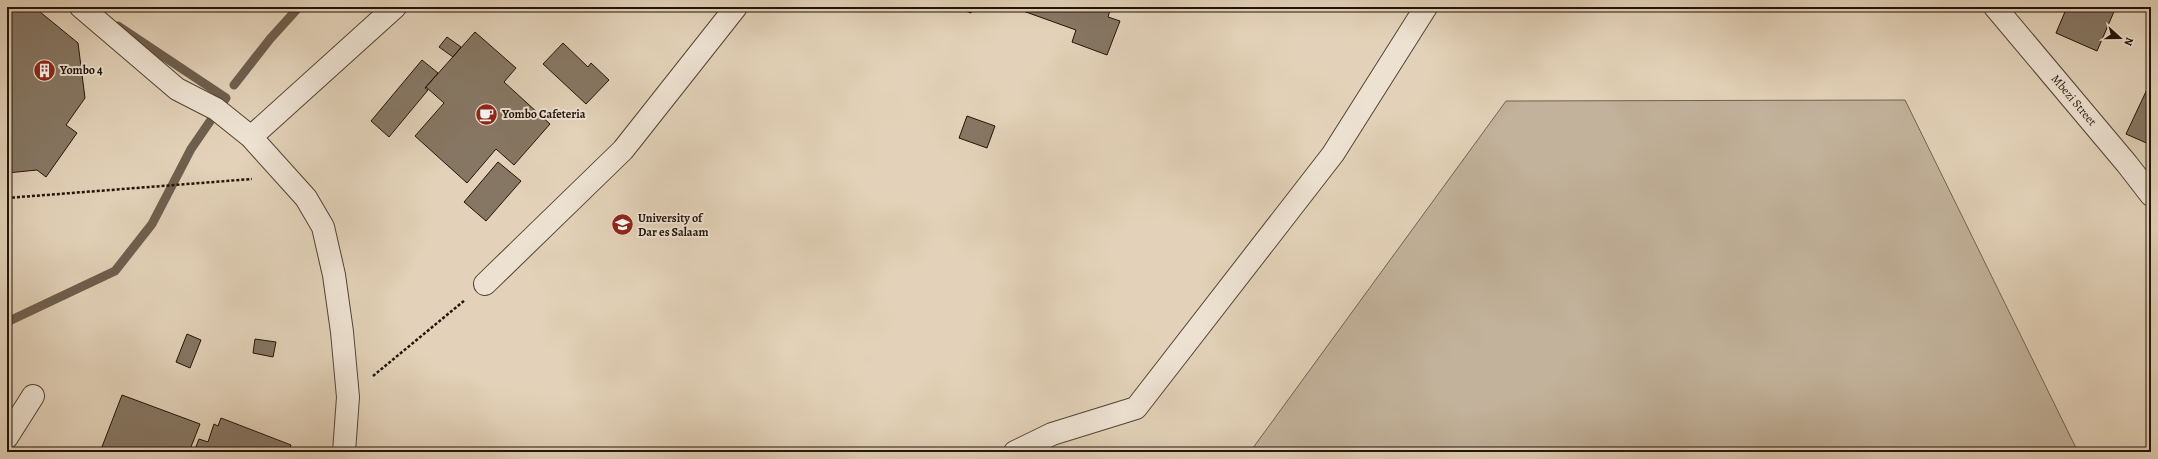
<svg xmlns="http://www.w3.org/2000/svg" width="2158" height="459" font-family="Alegreya,serif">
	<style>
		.green { fill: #c2b29b; stroke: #726352 }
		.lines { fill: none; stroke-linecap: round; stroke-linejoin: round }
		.stream { stroke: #6e5f4e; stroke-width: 9 }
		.building { fill: #867764; stroke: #221408 }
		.minor-casing { stroke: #524434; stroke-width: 24 }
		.path { stroke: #221408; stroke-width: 2.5; stroke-dasharray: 3 2; stroke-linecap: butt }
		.minor { stroke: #ede2d2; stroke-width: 22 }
		.labels { text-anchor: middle; stroke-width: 4; stroke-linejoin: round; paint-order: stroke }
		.poi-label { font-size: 12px; font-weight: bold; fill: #221408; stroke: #ede2d2; text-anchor: start }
		.street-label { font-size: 12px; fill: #221408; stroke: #ede2d2 }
	</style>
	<rect width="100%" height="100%" fill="#e3d2b9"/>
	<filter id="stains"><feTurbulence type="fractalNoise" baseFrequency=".005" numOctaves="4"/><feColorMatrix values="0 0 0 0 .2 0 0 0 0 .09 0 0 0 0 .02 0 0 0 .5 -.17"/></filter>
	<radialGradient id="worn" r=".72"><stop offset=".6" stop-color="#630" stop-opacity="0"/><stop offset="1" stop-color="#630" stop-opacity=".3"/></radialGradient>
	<path class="green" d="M1905 100 2078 452H1250L1506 101Z"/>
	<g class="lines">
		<path class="stream" d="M234 85 270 39 299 7
			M7 322 115 271 152 224 191 149 226 98 118 26"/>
	</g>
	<path class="building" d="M7 7H34L78 43 85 98 66 125 77 133 46 177 37 170 7 173Z
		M954 7H973L971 13Z
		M1012 7H1111L1108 17 1120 21 1107 55 1072 42 1076 30Z
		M2067 7H2116L2097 51 2056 33Z
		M475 32 516 68 504 82 550 124 514 165 496 149 467 183 415 136 444 103 426 87Z
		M447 37 461 47 453 57 439 47Z
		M563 43 588 67 591 63 609 80 586 104 543 64Z
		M422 60 438 73 425 88 428 90 389 137 371 121Z
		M2151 81V145L2126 134Z
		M967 116 995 126 987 148 959 138Z
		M498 162 521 181 486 221 464 202Z
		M187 334 201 340 190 368 176 362Z
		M255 339 276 342 273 357 253 353Z
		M122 395 200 424 189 452H100Z
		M221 418 291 445 288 452H194L199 439 208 442 214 424 218 426Z"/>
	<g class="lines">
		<defs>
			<path id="minor" d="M81 7 177 89 216 109 251 137 306 198 323 227 334 275 342 332 348 397 344 452
				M1995 7 2127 164 2151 195
				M251 137 395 7
				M485 284 623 150 736 7
				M7 437 33 396
				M1015 452 1052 434 1136 408 1333 154 1426 7"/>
		</defs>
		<use href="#minor" class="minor-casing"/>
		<path class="path" d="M674 7H675
			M7 198 252 179
			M373 376 465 300"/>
		<use href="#minor" class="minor"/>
	</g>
	<defs>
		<symbol id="building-disc" viewBox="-11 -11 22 22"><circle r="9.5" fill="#8f2418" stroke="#ede2d2"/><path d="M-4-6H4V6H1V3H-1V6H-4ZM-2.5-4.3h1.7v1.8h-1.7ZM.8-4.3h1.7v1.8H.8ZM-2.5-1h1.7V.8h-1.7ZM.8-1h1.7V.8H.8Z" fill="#fff"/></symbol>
		<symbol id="cafe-disc" viewBox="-11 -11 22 22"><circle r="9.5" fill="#8f2418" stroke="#ede2d2"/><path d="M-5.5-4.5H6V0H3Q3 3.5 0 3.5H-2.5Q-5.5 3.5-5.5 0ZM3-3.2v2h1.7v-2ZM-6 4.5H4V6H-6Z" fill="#fff"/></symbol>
		<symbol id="university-disc" viewBox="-11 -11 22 22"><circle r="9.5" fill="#8f2418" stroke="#ede2d2"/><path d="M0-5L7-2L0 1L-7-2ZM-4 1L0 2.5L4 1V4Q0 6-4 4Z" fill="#fff"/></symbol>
	</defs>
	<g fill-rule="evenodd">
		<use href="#building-disc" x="32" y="58" width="25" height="25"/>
		<use href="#cafe-disc" x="474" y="102" width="25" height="25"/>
		<use href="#university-disc" x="610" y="212" width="25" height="25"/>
	</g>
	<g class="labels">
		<g class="poi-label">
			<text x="60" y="74">Yombo 4</text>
			<text x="502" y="118">Yombo Cafeteria</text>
			<text x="638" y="222">University of<tspan x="638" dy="14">Dar es Salaam</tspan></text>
		</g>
		<g class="street-label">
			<text transform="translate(2074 100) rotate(50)" y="4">Mbezi Street</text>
		</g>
	</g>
	<rect width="2158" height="459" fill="none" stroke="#e3d2b9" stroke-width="24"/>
	<rect x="8" y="8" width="2142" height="443" fill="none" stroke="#221408" stroke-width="2"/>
	<rect x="12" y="12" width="2134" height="435" fill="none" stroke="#221408"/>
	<g transform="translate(2120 38) rotate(111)" stroke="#ede2d2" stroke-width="3" paint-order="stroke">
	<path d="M0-3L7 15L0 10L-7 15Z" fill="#221408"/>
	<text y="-6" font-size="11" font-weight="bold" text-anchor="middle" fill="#221408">N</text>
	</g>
	<rect width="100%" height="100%" filter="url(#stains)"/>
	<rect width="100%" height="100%" fill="url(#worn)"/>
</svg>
